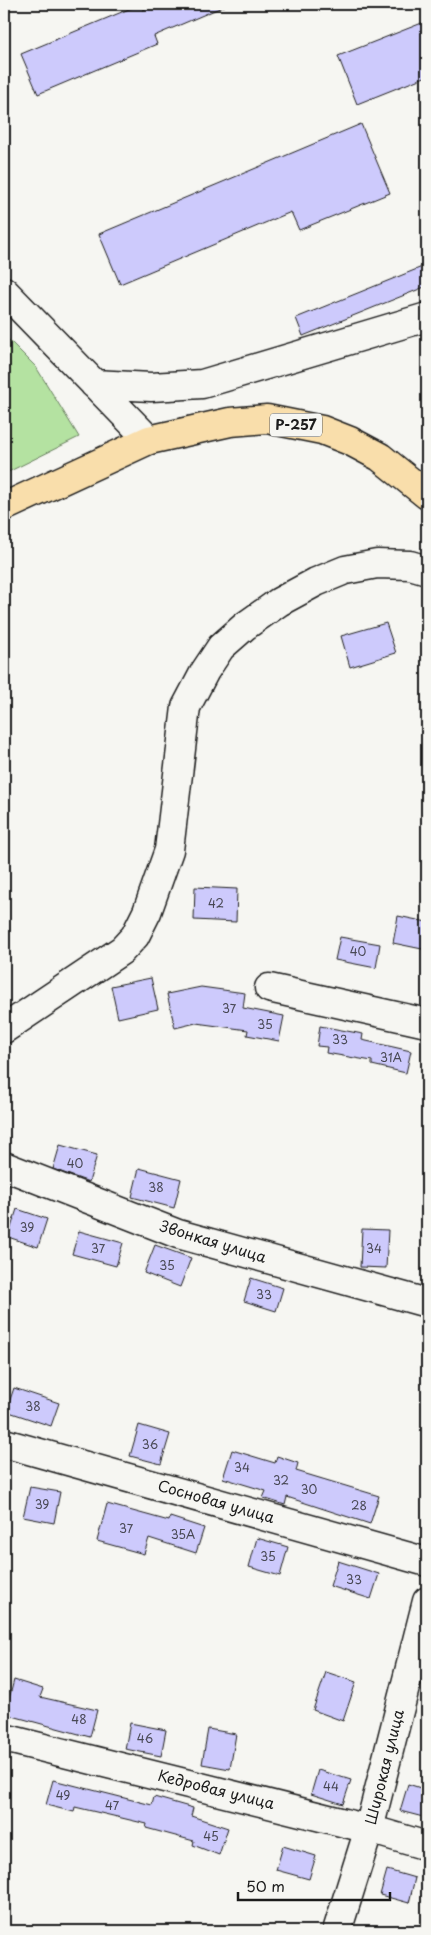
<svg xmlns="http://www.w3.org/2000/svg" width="431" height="1935" font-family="'Playpen Sans',sans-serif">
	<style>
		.green { fill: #b4e2a1; stroke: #687f5e }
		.building { fill: #cdcafc; stroke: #1c1c1c }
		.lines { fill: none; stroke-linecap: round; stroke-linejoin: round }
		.minor-casing { stroke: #1c1c1c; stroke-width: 31 }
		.highway-casing { stroke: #1c1c1c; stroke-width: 31 }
		.minor { stroke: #f6f6f2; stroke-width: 28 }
		.highway { stroke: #f9deab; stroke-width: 28 }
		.labels { text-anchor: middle; stroke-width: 4.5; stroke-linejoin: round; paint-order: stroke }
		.number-label { font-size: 12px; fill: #484854 }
		.shield { fill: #f6f6f2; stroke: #5d5d5c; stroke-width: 1 }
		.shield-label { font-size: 14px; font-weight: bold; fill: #1c1c1c }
		.street-label { font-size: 15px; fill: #1c1c1c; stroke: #f6f6f2 }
	</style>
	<rect width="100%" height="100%" fill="#f6f6f2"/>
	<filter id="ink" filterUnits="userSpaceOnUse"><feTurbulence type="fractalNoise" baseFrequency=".02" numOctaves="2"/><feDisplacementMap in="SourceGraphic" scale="10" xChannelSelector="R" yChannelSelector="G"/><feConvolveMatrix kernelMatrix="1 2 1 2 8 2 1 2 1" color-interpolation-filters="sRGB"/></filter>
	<g filter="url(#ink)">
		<path class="green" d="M4 335 36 367 79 437 4 474Z"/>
		<path class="building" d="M141 4 143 10 157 4H229L154 36 157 44 38 94 21 54Z
			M427 21V76L357 104 338 56Z
			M361 124 390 193 299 230 291 212 120 284 99 234Z
			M427 265V286L303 336 296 318Z
			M386 623 396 653 350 667 341 636Z
			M195 887 237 889 236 922 194 920Z
			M398 916 427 922V950L393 943Z
			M340 937 380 944 376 968 335 960Z
			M151 978 158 1009 118 1018 111 986Z
			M201 987 245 993 243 1008 284 1016 279 1041 247 1035 248 1030 196 1023 175 1028 167 994Z
			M320 1026 363 1034 362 1040 411 1051 406 1073 372 1065V1061L326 1053 327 1047 317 1046Z
			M60 1145 97 1155 89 1182 53 1169Z
			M139 1168 181 1179 174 1208 132 1197Z
			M17 1209 47 1219 38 1247 8 1237Z
			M362 1229 388 1230 386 1268 360 1267Z
			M79 1231 123 1243 116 1266 72 1254Z
			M155 1245 191 1258 180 1287 144 1273Z
			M251 1278 283 1288 276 1311 244 1301Z
			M14 1388 59 1403 51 1426 6 1411Z
			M139 1425 170 1434 161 1464 130 1456Z
			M232 1450 275 1463 277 1456 298 1463 296 1471 379 1496 370 1524 287 1497 285 1505 263 1498 266 1491 223 1478Z
			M30 1487 60 1492 54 1523 23 1517Z
			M107 1504 169 1521 170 1517 204 1528 196 1553 149 1538 144 1554 97 1541Z
			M257 1538 288 1547 280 1576 249 1567Z
			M338 1561 379 1574 371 1599 330 1586Z
			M326 1672 356 1682 343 1721 313 1710Z
			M14 1680 43 1689 40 1697 97 1710 90 1737 5 1714Z
			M130 1723 166 1730 161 1756 125 1749Z
			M208 1729 236 1734 230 1769 202 1764Z
			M318 1770 351 1780 343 1804 311 1794Z
			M53 1780 152 1805 154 1797 193 1808 191 1816 228 1828 219 1855 193 1845 194 1841 146 1828 147 1824 75 1807 74 1812 46 1805Z
			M408 1784 427 1790V1818L400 1811Z
			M283 1846 316 1856 309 1879 276 1870Z
			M387 1870 415 1878 409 1903 380 1895Z"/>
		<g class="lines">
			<defs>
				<path id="minor" d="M4 291 149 440
					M94 384 151 387 202 384 427 317
					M269 988 427 1023
					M4 1029 122 950 135 936 147 912 169 850 186 707 205 671 221 647 245 626 279 602 316 582 345 570 377 564 410 565 427 570
					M4 1166 178 1234 427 1303
					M4 1443 427 1562
					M4 1738 369 1829 427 1846
					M337 1931 369 1829 427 1601"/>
				<path id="highway" d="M4 507 149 440 230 422 267 419 322 430 350 441 380 457 427 495"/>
			</defs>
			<use href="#minor" class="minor-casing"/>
			<use href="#highway" class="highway-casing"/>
			<use href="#minor" class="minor"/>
			<use href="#highway" class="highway"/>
		</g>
	</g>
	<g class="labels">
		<g class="number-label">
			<text x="216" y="908">42</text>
			<text x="358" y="956">40</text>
			<text x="229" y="1013">37</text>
			<text x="265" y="1029">35</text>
			<text x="340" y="1044">33</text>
			<text x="391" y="1062">31А</text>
			<text x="75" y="1168">40</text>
			<text x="156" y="1192">38</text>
			<text x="27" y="1232">39</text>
			<text x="98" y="1253">37</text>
			<text x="374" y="1253">34</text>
			<text x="167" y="1270">35</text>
			<text x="264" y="1299">33</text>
			<text x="33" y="1411">38</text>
			<text x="150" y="1449">36</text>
			<text x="242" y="1472">34</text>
			<text x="281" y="1485">32</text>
			<text x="309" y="1494">30</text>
			<text x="42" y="1509">39</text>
			<text x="359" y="1510">28</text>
			<text x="126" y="1533">37</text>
			<text x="183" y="1539">35А</text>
			<text x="268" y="1561">35</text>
			<text x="354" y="1584">33</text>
			<text x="79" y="1724">48</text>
			<text x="145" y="1743">46</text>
			<text x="331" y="1791">44</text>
			<text x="63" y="1800">49</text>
			<text x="112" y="1810">47</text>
			<text x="211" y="1841">45</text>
		</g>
		<rect class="shield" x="270" y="413.5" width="52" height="23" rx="4"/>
		<g class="shield-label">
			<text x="296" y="430">Р-257</text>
		</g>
		<g class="street-label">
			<text transform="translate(213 1242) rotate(17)" y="5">Звонкая улица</text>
			<text transform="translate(216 1502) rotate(16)" y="5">Сосновая улица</text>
			<text transform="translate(385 1767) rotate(-76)" y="5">Широкая улица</text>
			<text transform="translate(216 1790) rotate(14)" y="5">Кедровая улица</text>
		</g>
	</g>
	<rect width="431" height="1935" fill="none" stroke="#f6f6f2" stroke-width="20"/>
	<rect x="10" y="10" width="411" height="1915" fill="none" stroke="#1c1c1c" stroke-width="2" filter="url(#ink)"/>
	<path d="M238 1892v8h152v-8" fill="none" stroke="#1c1c1c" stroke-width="2.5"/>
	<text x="246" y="1892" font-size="15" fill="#1c1c1c" stroke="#f6f6f2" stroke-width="4" paint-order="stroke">50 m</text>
</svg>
